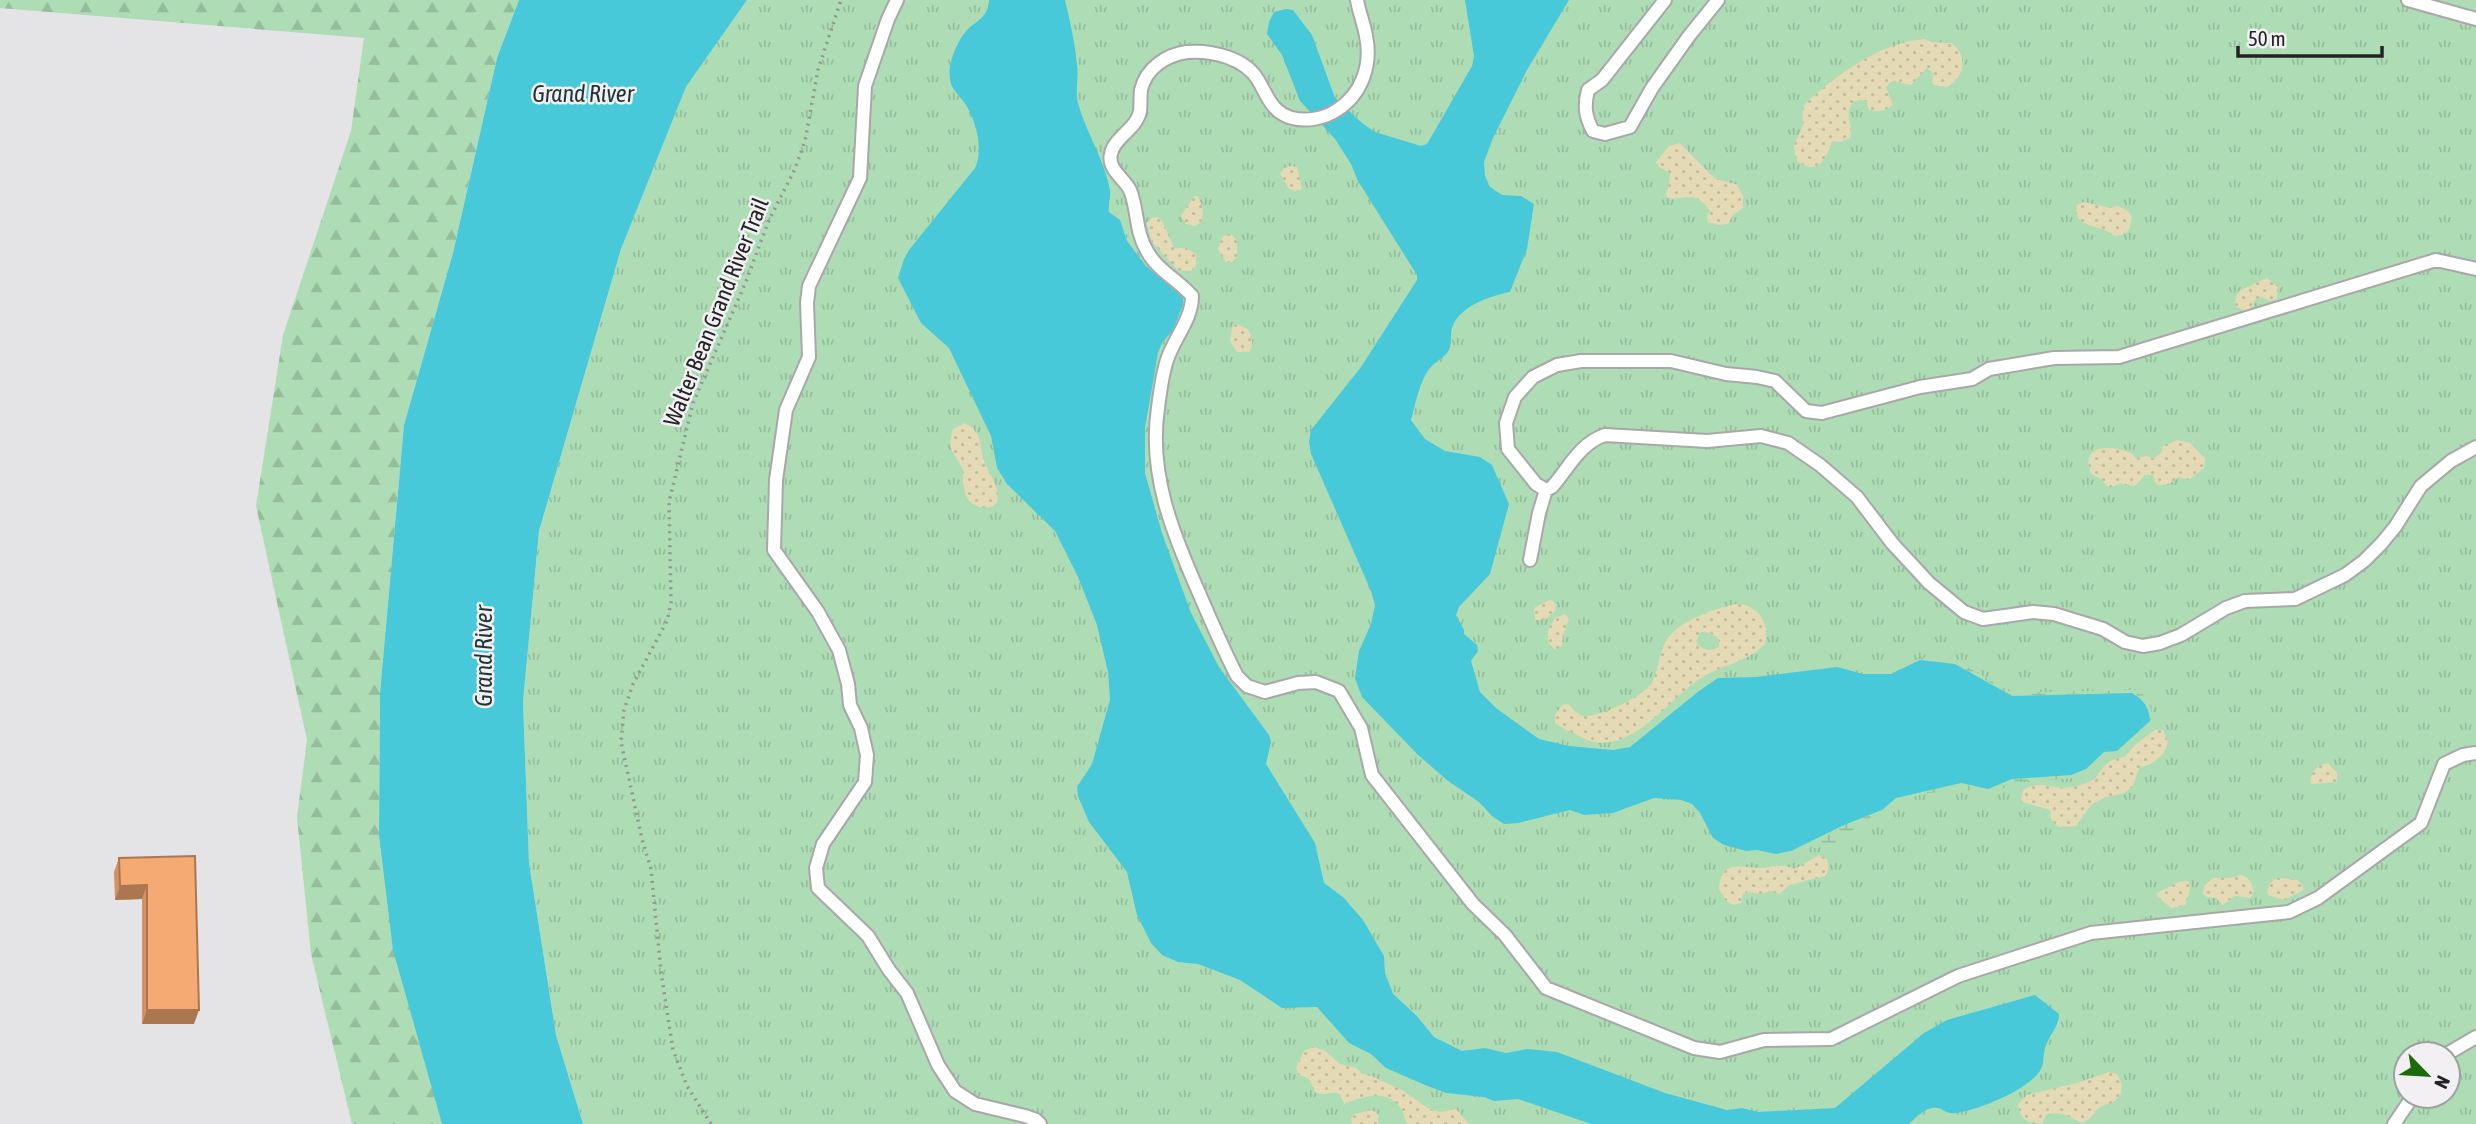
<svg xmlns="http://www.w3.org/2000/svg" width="2476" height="1124" font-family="'Asap Condensed',sans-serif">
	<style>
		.grass { fill: url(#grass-tufts); fill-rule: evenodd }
		.forest { fill: url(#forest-firs) }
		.wetland { fill: url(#wetland-marsh) }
		.sand { fill: url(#sand-dots); fill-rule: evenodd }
		.water { fill: #48c9da }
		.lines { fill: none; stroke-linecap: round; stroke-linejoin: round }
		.service-casing { stroke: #a9a7aa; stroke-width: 16 }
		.path { stroke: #959496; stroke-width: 3.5; stroke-dasharray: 2 5; stroke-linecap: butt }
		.service { stroke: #fff; stroke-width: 12 }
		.wall { fill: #d29262 }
		.shaded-wall { fill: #ab7750 }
		.building { fill: #f4aa72; stroke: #ab7750; stroke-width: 2 }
		.labels { text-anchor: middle; stroke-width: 5; stroke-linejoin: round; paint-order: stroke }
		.street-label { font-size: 23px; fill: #232224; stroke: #f2f0f3 }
		.water-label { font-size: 24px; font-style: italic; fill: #1e3437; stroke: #f2f0f3 }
	</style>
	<defs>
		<pattern id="grass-tufts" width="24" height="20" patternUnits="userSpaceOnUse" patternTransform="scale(1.75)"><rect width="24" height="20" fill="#aeddb5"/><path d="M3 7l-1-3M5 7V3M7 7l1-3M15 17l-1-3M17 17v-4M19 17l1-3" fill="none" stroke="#95bd9c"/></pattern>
		<pattern id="forest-firs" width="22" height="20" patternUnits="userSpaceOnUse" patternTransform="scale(1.75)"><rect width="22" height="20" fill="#aeddb5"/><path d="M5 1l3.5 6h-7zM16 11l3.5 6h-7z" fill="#95bd9c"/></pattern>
		<pattern id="wetland-marsh" width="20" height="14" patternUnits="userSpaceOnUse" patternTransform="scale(1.75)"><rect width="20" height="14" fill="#aeddb5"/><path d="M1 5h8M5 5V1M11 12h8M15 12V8" fill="none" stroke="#95bd9c"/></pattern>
		<pattern id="sand-dots" width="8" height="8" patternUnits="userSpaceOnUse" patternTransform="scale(1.75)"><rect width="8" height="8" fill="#e4dab5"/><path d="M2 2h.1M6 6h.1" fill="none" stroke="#c3bb9c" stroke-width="1.8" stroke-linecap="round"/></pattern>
	</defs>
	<rect width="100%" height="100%" fill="#e4e3e6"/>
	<path class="grass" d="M747 0H2476V1124H583L556 1035 529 863 523 702 539 531 621 249 686 87ZM2406 1054H2448V1096H2406Z"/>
	<path class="forest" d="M0 0H519L497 58 453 253 404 425 380 693 379 835 442 1124H352L311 954 297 817 307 740 256 506 283 335 351 131 364 38 0 8Z"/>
	<path class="wetland" d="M1921 657 1957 661 2012 693 2135 690C2150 696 2152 709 2153 724L2122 750 2107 756 2091 774 2084 778 2021 781 1993 793 1964 790 1926 793 1906 799 1841 842 1830 846 1791 851 1844 825 1882 810 1896 798 1961 783 1988 789 2012 779 2071 775 2086 769 2104 752 2117 751 2150 721 2132 693 2012 696 1984 679 1891 674Z"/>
	<path class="sand" d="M1925 39 1931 42 1951 43C1969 55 1965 77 1947 87L1934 85 1932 83 1933 73 1927 68 1911 85 1892 81 1886 87 1893 105C1885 110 1878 114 1868 109L1867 101 1860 100 1853 102C1843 115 1854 124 1850 138L1841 142 1832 141C1826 158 1820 176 1798 162 1790 143 1796 143 1802 128 1805 120 1800 113 1805 104 1836 75 1881 42 1925 39Z
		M1680 143 1714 178 1738 185 1743 196V208L1733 215 1728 224 1718 225 1708 222 1707 217 1710 211C1695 190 1688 199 1668 199L1666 193 1669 186 1670 173 1659 167 1656 162 1669 146Z
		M1291 166 1297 167 1302 189 1295 191 1289 189 1280 173 1284 168Z
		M1194 196H1197C1203 203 1204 213 1201 222L1195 226 1186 224 1181 216Z
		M2084 202 2111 208 2118 206 2128 211 2132 217 2129 230 2123 235 2114 236C2102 223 2071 230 2077 205Z
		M1158 217 1163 223 1174 248H1186L1196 254V266L1191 271 1178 270 1152 242 1147 223 1152 218Z
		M1230 234 1237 240V256L1232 262H1226L1218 249 1223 236Z
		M2267 278 2278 287 2277 299 2269 301 2261 297 2255 300 2250 312 2236 307 2235 300 2239 291Z
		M1236 324 1248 329C1251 337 1255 344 1249 352H1237L1230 341 1232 328Z
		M965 423C971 427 975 429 978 435 981 442 981 451 983 458 987 474 1001 484 997 502L992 507C966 511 962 491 963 470 955 452 946 453 953 429Z
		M2178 440 2190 443 2205 459 2204 468 2189 480 2178 477C2173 483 2164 487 2156 484L2153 475H2145L2135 486 2121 483 2109 488 2101 479 2091 474C2079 442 2114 445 2133 454L2135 458 2148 456 2153 459 2161 453 2163 446Z
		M1549 600H1552L1556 605 1555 611 1546 619 1535 620 1534 608Z
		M1736 604C1757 604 1771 623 1765 644 1747 663 1719 665 1698 680 1665 703 1624 763 1579 736 1571 731 1562 729 1555 723V715L1562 705 1568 704C1571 707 1576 713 1580 715 1595 721 1645 695 1652 683 1660 668 1659 645 1672 633 1688 618 1716 608 1736 604ZM1701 632 1711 633 1719 639V647C1710 652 1701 651 1696 641Z
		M1565 614 1569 619 1563 635 1562 646 1555 650 1548 642V631L1555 618Z
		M2155 730H2163L2168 742C2163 759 2154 763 2139 768L2133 786 2124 793 2104 798 2091 805 2076 826 2058 827 2051 819 2050 810 2023 802 2021 799 2023 790C2036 781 2048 787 2062 788 2074 788 2085 784 2095 779 2104 765 2108 759 2125 757L2136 744Z
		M2328 763 2337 773V782L2311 784C2309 772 2318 765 2328 763Z
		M1819 855 1827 859C1829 866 1829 871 1825 876L1789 885 1780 894 1769 891 1761 894 1747 892 1743 894 1741 903 1733 905 1726 901 1719 889C1721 857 1744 869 1762 868 1777 867 1779 863 1795 869Z
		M2241 875C2250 878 2251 882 2254 891L2251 898 2235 896 2223 905 2216 898 2206 897 2203 894 2204 886 2213 878H2230Z
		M2279 878 2297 880 2303 885V890L2284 900 2268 895C2266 887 2271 880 2279 878Z
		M2181 881H2188C2194 890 2186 896 2186 905L2171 908 2158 897 2157 893Z
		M1314 1047 1324 1050 1340 1064 1356 1068 1362 1074 1369 1075 1402 1090 1429 1109 1440 1112 1456 1109 1469 1124H1407C1404 1117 1403 1109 1397 1104 1384 1089 1358 1098 1344 1104L1340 1094C1331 1090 1324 1097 1315 1092L1309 1079 1298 1074 1296 1067 1304 1051Z
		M2109 1072 2117 1074C2124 1085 2124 1095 2112 1103 2092 1106 2097 1117 2082 1123 2069 1117 2061 1110 2046 1115L2042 1124C2027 1124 2019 1118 2018 1104L2027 1095 2077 1083Z
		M1372 1110 1378 1114V1124H1352L1351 1119 1354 1114Z"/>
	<path class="water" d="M519 0H747L686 87 621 249 539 531 523 702 529 863 556 1035 583 1124H442L393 950 379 835 380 693 404 425 453 253 497 58Z
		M989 0H1065C1070 21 1075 43 1077 65 1079 78 1075 89 1078 103 1086 133 1105 160 1110 191 1111 198 1108 204 1109 212L1120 220 1127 241 1146 266 1183 297V305L1173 330 1162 343 1158 353 1145 428V473L1162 533 1191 613 1219 667 1269 735 1271 742 1266 764 1315 843 1324 883 1343 897 1363 920 1384 956 1385 973 1393 994 1416 1015 1434 1037 1462 1051 1485 1048 1506 1053 1528 1049 1557 1052 1665 1093 1727 1110 1742 1108 1758 1112 1835 1108 1924 1033 1947 1020 2035 995 2059 1014C2060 1025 2048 1037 2045 1048 2043 1055 2044 1064 2041 1069 2031 1089 1977 1111 1956 1113 1950 1114 1946 1112 1941 1109 1928 1104 1918 1116 1909 1124H1591L1518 1099 1494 1101 1484 1097 1446 1093 1425 1085 1386 1068 1371 1054 1349 1043 1317 1007 1282 1008 1240 980 1198 964 1178 962 1162 955 1151 943 1137 915 1127 872 1089 822 1078 796 1077 787 1092 764 1110 700 1108 672 1097 625 1078 577 1055 531 1007 484 997 468 991 436 949 348 921 323 898 278 904 259 909 250 975 168C984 150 976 119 964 102 958 94 951 89 950 79 947 64 958 39 968 29 979 19 988 17 989 0Z
		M1465 0H1569L1527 70 1493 138 1484 162 1485 176 1490 187 1502 195 1521 196 1534 204 1527 249 1510 292C1490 296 1459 306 1452 328 1450 335 1452 343 1449 350 1445 357 1439 359 1433 365 1420 377 1416 403 1411 420L1425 439 1445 451 1480 457 1492 465 1509 504 1490 574 1459 607 1456 615 1464 630V634L1477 645 1478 651 1471 661 1480 692 1496 708 1539 739 1569 746 1613 750 1630 747 1699 691 1718 678 1756 677 1837 667 1863 674H1891L1920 660 1955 664 2012 696 2132 693C2144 700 2149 707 2150 721L2117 751 2104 752 2086 769 2071 775 2012 779 1988 789 1961 783 1896 798 1882 810 1844 825 1791 851 1776 854 1757 850 1746 851 1724 845 1713 838 1700 813 1692 804 1681 800 1654 798 1613 813 1584 815 1570 810 1518 823 1504 824 1492 816 1479 802 1448 781 1417 754 1362 697 1355 678 1359 651 1371 624 1375 605 1371 591 1311 454 1309 442 1311 430 1361 367 1417 280V275L1358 181 1351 164 1335 139 1300 101 1282 55 1267 34 1269 22 1274 12 1286 9 1293 10 1312 35 1335 98 1362 123 1375 132 1421 146 1427 144 1472 66 1474 56Z"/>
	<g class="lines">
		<defs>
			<path id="service" d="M897 0 888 19 865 86 860 178 809 286 807 303 809 357 786 410 776 480 774 550 818 612 839 650 848 684 850 705 861 728 867 755 865 782 823 844 816 868 818 888 868 936 889 970 907 993 938 1065 955 1091 975 1104 1025 1116 1036 1120 1040 1124
				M1357 0C1359 12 1364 24 1366 36 1372 65 1362 94 1337 110 1325 118 1307 122 1292 118 1272 113 1267 95 1258 80 1245 58 1212 50 1187 52 1166 55 1146 68 1141 90 1140 97 1141 104 1140 111 1137 129 1114 137 1111 154 1107 169 1124 178 1130 190 1138 209 1135 231 1147 251 1157 270 1178 280 1192 296 1192 320 1174 338 1167 360 1162 375 1160 392 1158 408 1148 474 1173 534 1199 593 1211 621 1223 649 1237 676L1247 686 1265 692 1298 683 1316 682 1339 691 1361 728 1372 775 1473 904 1505 935 1546 988 1694 1048 1720 1052 1764 1040 1831 1039 1958 976 2091 933 2289 912 2318 898 2421 823 2444 764 2463 755 2476 753
				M1665 0 1602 80 1588 90C1584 106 1585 116 1593 131L1605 134 1630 127 1652 88 1689 36 1718 0
				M2408 0 2476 19
				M2476 269 2436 260 2119 357 2054 358 1989 369 1972 379 1920 387 1822 413 1806 411 1775 381 1757 377 1726 374 1671 361H1581L1557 365 1533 377 1515 397 1506 423 1508 449 1536 484 1546 490 1552 487C1568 469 1580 443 1605 435L1707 441 1761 436 1788 443 1820 465 1857 497 1892 543 1929 583 1964 612 1983 619 2033 612 2054 614 2103 629 2125 642 2143 646 2160 643 2181 635 2226 608 2245 601 2295 599 2345 575 2364 561 2381 544 2395 527 2421 486 2451 461 2476 447
				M1530 560 1539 513 1546 490
				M2447 1054 2476 1037
				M2394 1124 2413 1096"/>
		</defs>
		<use href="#service" class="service-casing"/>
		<path class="path" d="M711 1124 687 1086 673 1050 661 972 651 869 642 839 621 742 624 710 633 684 667 621 671 603 669 502 693 403 745 284 769 220 795 169 805 141 818 70 841 0"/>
		<use href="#service" class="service"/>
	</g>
	<path class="wall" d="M195 856 194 1024H142V899L115 900 114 872 119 858Z"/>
	<path class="shaded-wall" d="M147 885 142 899 115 900 120 886Z
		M147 1010H199L194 1024H142Z"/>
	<path class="building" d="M195 856 199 1010H147V885L120 886 119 858Z"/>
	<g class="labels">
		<g class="street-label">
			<text transform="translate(716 312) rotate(-68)" y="8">Walter Bean Grand River Trail</text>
		</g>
		<g class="water-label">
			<text x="583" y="102">Grand River</text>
			<text transform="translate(484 656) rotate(-90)" y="8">Grand River</text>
		</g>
	</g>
	<g transform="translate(2427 1075) rotate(115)"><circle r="33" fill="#f2f0f3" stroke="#9f9ea0" stroke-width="2"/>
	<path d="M0-5L12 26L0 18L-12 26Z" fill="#1d6a0a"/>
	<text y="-10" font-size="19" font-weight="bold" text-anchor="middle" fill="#232224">N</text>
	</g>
	<path d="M2238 46v10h144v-10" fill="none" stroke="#232224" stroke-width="3.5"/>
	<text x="2248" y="46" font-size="21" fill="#232224" stroke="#f2f0f3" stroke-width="5" paint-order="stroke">50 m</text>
</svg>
